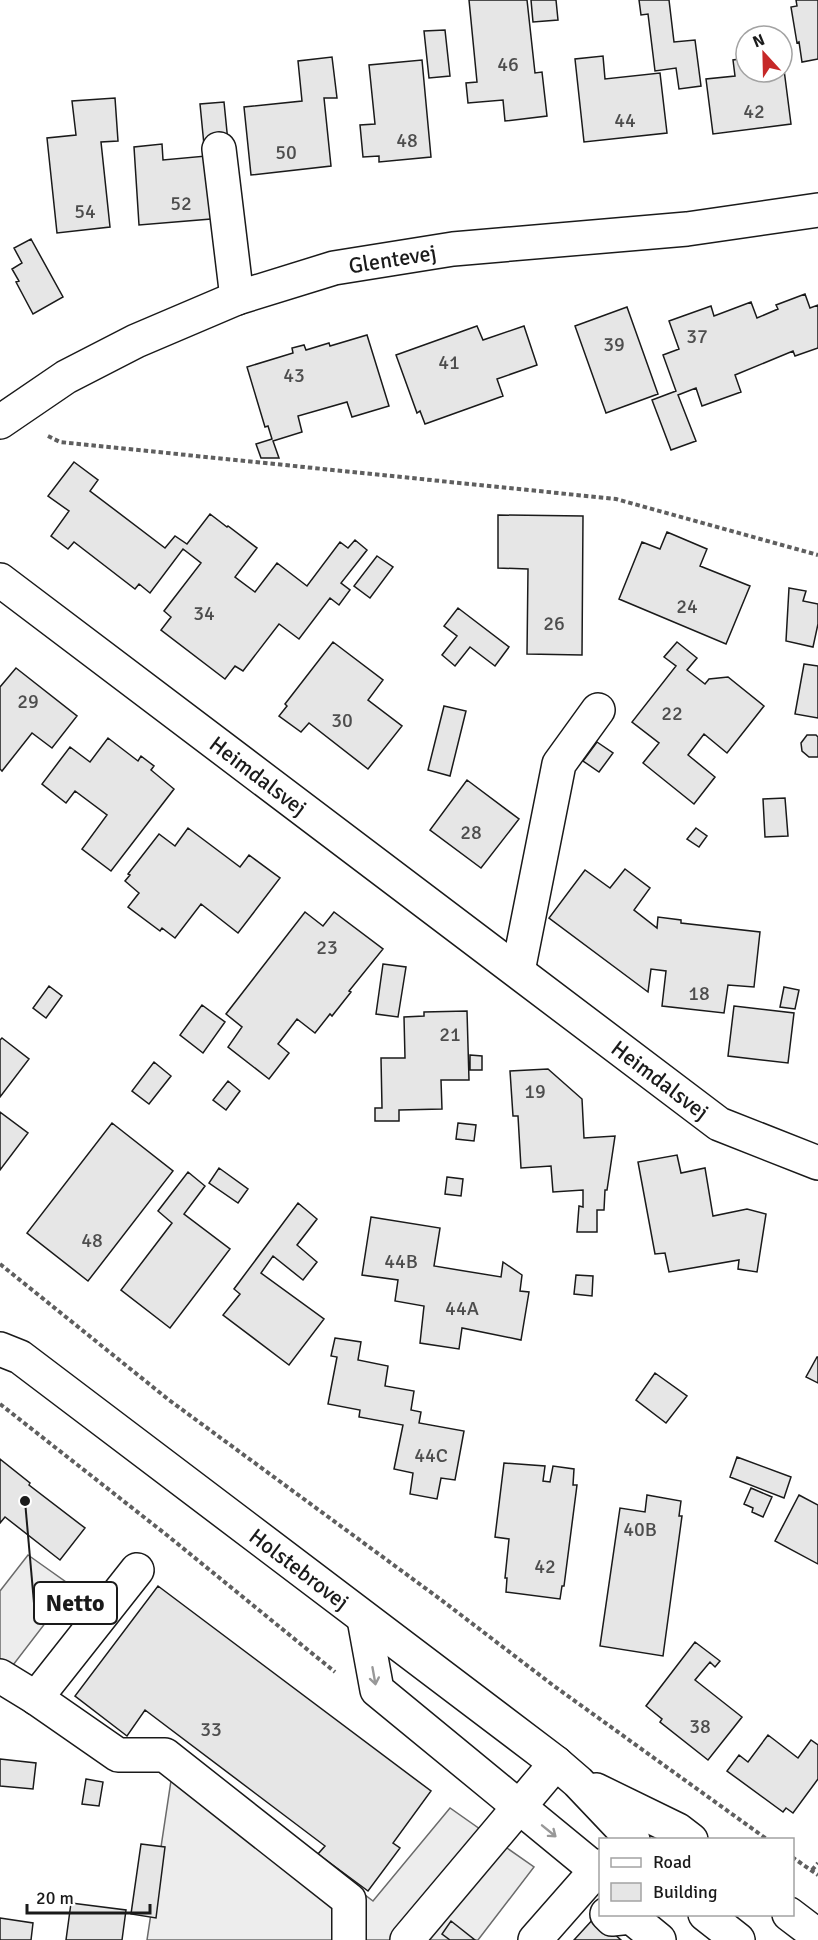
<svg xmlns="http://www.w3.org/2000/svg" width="818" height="1940" font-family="Signika,sans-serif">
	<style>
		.built { fill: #ededed; stroke: #6a6a6a; stroke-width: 1.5 }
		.building { fill: #e6e6e6; stroke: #1a1a1a; stroke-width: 1.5 }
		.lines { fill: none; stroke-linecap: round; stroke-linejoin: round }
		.minor-casing { stroke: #1a1a1a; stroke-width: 36 }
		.major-casing { stroke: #1a1a1a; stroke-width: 36 }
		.path { stroke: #5f5f5f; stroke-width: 4; stroke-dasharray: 4.5 3; stroke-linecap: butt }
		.minor { stroke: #fff; stroke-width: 33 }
		.major { stroke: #fff; stroke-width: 33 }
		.oneway { stroke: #989898 }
		.labels { text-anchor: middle; stroke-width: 4.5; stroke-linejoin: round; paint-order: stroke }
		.number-label { font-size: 20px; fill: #4d4d4d }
		.street-label { font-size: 22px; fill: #1a1a1a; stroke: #fff }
		.leader { fill: none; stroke: #1a1a1a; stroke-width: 2 }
		.callout-dot { fill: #1a1a1a; stroke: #fff; stroke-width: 2 }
		.callout { fill: #fff; stroke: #1a1a1a; stroke-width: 2 }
		.callout-label { font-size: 24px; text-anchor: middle; font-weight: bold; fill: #1a1a1a }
	</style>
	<rect width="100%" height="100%" fill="#fff"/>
	<path class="built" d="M28 1555 73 1587 0 1682V1591Z
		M185 1758 373 1901 450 1808 534 1867 478 1940H147L172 1774Z"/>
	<path class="building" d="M469 0H527L535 73 542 72 547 116 505 121 503 100 468 103 466 83 477 82Z
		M531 0H556L558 20 533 22Z
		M639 0H669L674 42 695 40 701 86 679 89 676 68 655 71 648 14 641 15Z
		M796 0H818V59L802 62 799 42 797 43 791 7 797 6Z
		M445 30 450 76 429 78 424 31Z
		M782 54 791 124 713 134 706 79 735 76 733 60 746 58V72H782Z
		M603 56 605 79 660 73 667 133 584 142 575 59Z
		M332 57 337 98H324L331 166 251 175 244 107 302 101 298 61Z
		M422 60 431 157 379 162V156L363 157 360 125 375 124 369 65Z
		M115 98 118 141 101 142 110 227 57 233 47 138 76 135 72 101Z
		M224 102 228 142 204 145 200 104Z
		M162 144 163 160 217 155 223 218 139 225 134 147Z
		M31 239 63 297 33 314 16 282 19 281 12 269 22 263 14 248Z
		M805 294 810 308 818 305V348L795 356 793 351 735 375 741 392 702 406 696 388 678 395 696 441 671 450 652 400 676 391 663 355 679 349 669 321 711 306 714 316 751 302 757 318 778 309 776 305Z
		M627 307 658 394 606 413 575 326Z
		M477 326 483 340 524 326 537 365 497 379 503 396 425 424 420 411 417 413 396 355Z
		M367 335 389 406 352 417 347 402 298 416 302 432 273 441 279 458H261L256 444 272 439 268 426 265 427 247 367 293 353 292 348 304 345 306 350 329 343 330 346Z
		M74 462 98 480 90 491 165 548 175 536 187 544 210 514 227 527 228 526 257 548 235 577 255 592 277 563 307 586 340 542 348 548 355 540 367 550 341 583 350 590 339 605 330 598 299 639 279 624 243 671 235 666 225 679 161 630 171 617 164 611 201 563 183 549 150 593 139 584 135 589 74 542 68 549 51 536 69 511 48 496Z
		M498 515 583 516 582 655 527 654 528 569 498 568Z
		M667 532 707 549 700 566 750 586 726 644 619 599 642 542 660 549Z
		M377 556 393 567 370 598 354 586Z
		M789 588 806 591 803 601 818 604V624L813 647 786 641Z
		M458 608 509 647 495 666 470 647 455 666 442 655 457 636 444 626Z
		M333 642 383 680 368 700 402 726 368 769 309 723 301 732 279 716 287 706 285 704Z
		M677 642 697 658 687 670 705 684 709 679 728 677 764 706 727 753 704 734 688 755 715 777 694 804 643 763 659 743 632 722 676 666 664 657Z
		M804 664 818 666V718L795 714Z
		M16 668 77 716 52 748 32 733 2 771 0 769V687Z
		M444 706 466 711 450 776 428 770Z
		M807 735H816L818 737V757H809L802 751 801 743Z
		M108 738 138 761 141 756 154 766 151 770 174 789 111 871 82 849 107 815 75 791 66 803 42 784 70 747 90 762Z
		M597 742 613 753 599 772 583 761Z
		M467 780 519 819 481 868 430 830Z
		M785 798 788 836 765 837 763 799Z
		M188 828 240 867 249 855 280 878 238 933 201 904 175 938 162 928 160 931 128 907 139 893 125 881 130 875 128 874 159 834 175 846Z
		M696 828 707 836 699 847 687 839Z
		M625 869 650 888 634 910 657 928 658 917 681 920V923L760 932 754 987 728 985 724 1013 662 1006 666 971 651 969 648 992 549 918 585 870 610 888Z
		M305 912 323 926 334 912 383 949 349 991 351 992 332 1016 330 1014 315 1033 297 1019 278 1044 289 1053 269 1079 228 1047 242 1027 226 1014Z
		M383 964 406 967 398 1017 376 1014Z
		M49 986 62 996 46 1018 33 1008Z
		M784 987 799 990 795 1009 780 1007Z
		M202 1005 225 1022 203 1053 180 1035Z
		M734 1006 794 1013 788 1063 728 1056Z
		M467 1011 469 1080H441L442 1109 399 1110V1121H375V1108H382L381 1058H405L404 1017 424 1016V1012Z
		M2 1038 29 1059 0 1097V1040Z
		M470 1055 482 1056V1070H470Z
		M154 1062 171 1076 149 1104 132 1091Z
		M548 1069 582 1099 584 1138 615 1136 607 1190H605L604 1210H597V1232H577L579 1206 583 1207V1190L553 1192 551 1166 521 1168 518 1116H513L510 1071Z
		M228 1081 240 1091 226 1110 213 1100Z
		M0 1112 28 1133 0 1170Z
		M112 1123 173 1171 88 1281 27 1233Z
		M458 1123 476 1125 474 1141 456 1139Z
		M677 1155 681 1173 705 1168 713 1216 747 1209 766 1214 757 1272 738 1269 739 1260 669 1272 665 1253 655 1254 638 1162Z
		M219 1168 248 1189 238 1203 209 1183Z
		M188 1172 205 1186 184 1214 230 1249 170 1328 121 1290 172 1223 158 1211Z
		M447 1177 463 1179 461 1196 445 1194Z
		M298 1203 317 1219 297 1245 317 1262 303 1280 273 1256 261 1273 324 1319 289 1365 223 1315 240 1294 234 1289Z
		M371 1217 440 1228 434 1266 501 1277 503 1262 522 1275 520 1291 529 1292 521 1340 462 1328 459 1349 420 1343 424 1306 395 1301 398 1280 362 1275Z
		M576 1275 593 1276 592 1296 574 1294Z
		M335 1338 361 1342 358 1360 388 1366 385 1386 414 1391 411 1410 421 1412 419 1423 464 1431 455 1480 441 1478 437 1499 410 1494 413 1473 394 1469 403 1425 359 1417 360 1410 328 1404 337 1357 331 1356Z
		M817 1357H818V1383L806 1377Z
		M655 1373 687 1396 666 1423 636 1400Z
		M737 1457 791 1477 784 1498 730 1477Z
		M0 1459 30 1483 29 1485 85 1528 60 1560 5 1517 0 1523Z
		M504 1463 545 1466 543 1481 550 1482 553 1466 574 1469 573 1485H577L564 1586H562L560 1599 506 1592 507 1578H505L509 1539 495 1537Z
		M751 1488 772 1497 763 1517 752 1512 753 1508 744 1504Z
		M647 1495 681 1501 679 1516H682L663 1656 600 1646 620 1508 645 1512Z
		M799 1495 818 1505V1564L775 1541Z
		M158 1586 431 1791 393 1843 400 1848 368 1891 318 1854 325 1846 145 1710 127 1736 75 1696Z
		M695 1642 720 1661 715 1667 710 1662 695 1680 742 1717 708 1760 660 1722 662 1719 646 1706Z
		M768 1735 798 1758 811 1740 818 1745V1779L793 1813 786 1808 783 1812 727 1771 739 1755 748 1762Z
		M0 1759 36 1763 33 1789 0 1786Z
		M86 1779 103 1782 99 1806 82 1804Z
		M141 1844 165 1847 156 1918 131 1914Z
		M71 1903 126 1910 122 1940H66Z
		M595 1917 621 1940H574Z
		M0 1918 33 1923 31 1940H0Z
		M451 1921 475 1940H450L442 1934Z"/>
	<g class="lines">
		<defs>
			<g id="minor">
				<path d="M219 149 237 298"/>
				<path id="s1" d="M0 422 66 377 136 341 237 298 334 268 453 249 687 229 818 210"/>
				<path id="s2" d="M0 580 719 1124 818 1163"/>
				<path d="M518 971 559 764 598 710"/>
				<path d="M364 1619 377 1690 596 1870"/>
				<path d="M0 1676 36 1698 118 1755H165L349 1900V1940"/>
				<path d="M36 1698 137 1570"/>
				<path d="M607 1914 612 1919 631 1917 659 1940"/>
				<path d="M407 1940 556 1763"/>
				<path d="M535 1940 600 1866"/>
			</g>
			<g id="major">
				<path id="s3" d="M0 1349 20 1357 556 1763 578 1782 633 1840"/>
				<path d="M596 1790 678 1830 691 1840"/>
				<path d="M705 1914 738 1940"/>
				<path d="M789 1914 818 1936"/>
			</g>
		</defs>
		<use href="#minor" class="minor-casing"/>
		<use href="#major" class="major-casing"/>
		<path class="path" d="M48 436 60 442 616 499 818 555
			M0 1264 169 1400 440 1599 554 1686 768 1840
			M0 1404 168 1536 335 1672
			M792 1857 818 1875
			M812 1870 818 1863"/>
		<use href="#minor" class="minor"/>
		<use href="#major" class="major"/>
	</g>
	<defs><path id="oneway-shaft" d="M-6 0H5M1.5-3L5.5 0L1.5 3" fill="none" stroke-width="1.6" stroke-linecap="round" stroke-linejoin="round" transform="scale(1.5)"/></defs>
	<g class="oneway">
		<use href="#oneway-shaft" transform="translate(374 1676) rotate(80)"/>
		<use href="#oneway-shaft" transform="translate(549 1831) rotate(39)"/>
	</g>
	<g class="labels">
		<g class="number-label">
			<text x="508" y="71">46</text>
			<text x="754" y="118">42</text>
			<text x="625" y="127">44</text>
			<text x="407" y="147">48</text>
			<text x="286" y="159">50</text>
			<text x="181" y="210">52</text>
			<text x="85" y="218">54</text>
			<text x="697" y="343">37</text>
			<text x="614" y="351">39</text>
			<text x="449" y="369">41</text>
			<text x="294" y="382">43</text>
			<text x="687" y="613">24</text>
			<text x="204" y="620">34</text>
			<text x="554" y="630">26</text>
			<text x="28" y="708">29</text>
			<text x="672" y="720">22</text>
			<text x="342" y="727">30</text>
			<text x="471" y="839">28</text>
			<text x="327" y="954">23</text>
			<text x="699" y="1000">18</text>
			<text x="450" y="1041">21</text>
			<text x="535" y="1098">19</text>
			<text x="92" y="1247">48</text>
			<text x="401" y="1268">44B</text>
			<text x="462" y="1315">44A</text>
			<text x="431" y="1462">44C</text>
			<text x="640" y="1536">40B</text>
			<text x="545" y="1573">42</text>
			<text x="700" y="1733">38</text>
			<text x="211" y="1736">33</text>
		</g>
		<g class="street-label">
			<text dy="8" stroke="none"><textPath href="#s1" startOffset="429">Glentevej</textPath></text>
			<text dy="8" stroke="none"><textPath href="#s2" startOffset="324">Heimdalsvej</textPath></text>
			<text dy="8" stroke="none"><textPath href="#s2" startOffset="828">Heimdalsvej</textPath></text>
			<text dy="8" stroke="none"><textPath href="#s3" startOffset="372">Holstebrovej</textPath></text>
		</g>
	</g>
	<path class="leader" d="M25 1501L34 1603"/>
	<circle class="callout-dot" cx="25" cy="1501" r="6"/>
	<rect class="callout" x="34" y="1582" width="83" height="42" rx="6"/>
	<g class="callout-label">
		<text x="75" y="1611">Netto</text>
	</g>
	<rect x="599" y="1838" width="195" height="78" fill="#ffffff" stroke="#a3a3a3" stroke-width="1.5"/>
	<rect x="611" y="1858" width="30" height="9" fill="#ffffff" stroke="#a3a3a3" stroke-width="1.5"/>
	<text x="653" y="1868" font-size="18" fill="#1a1a1a">Road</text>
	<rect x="611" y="1883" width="30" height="18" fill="#e6e6e6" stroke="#a3a3a3" stroke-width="1.5"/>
	<text x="653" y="1898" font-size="18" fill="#1a1a1a">Building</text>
	<g transform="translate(764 54) rotate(338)"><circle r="28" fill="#ffffff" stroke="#a3a3a3" stroke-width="1.5"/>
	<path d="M0-4.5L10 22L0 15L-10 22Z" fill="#c62828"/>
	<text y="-9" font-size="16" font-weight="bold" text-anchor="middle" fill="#1a1a1a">N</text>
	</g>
	<path d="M27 1904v9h123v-9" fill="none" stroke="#1a1a1a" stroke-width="3"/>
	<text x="36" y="1904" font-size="18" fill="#1a1a1a" stroke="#ffffff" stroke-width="4.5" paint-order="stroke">20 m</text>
</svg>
